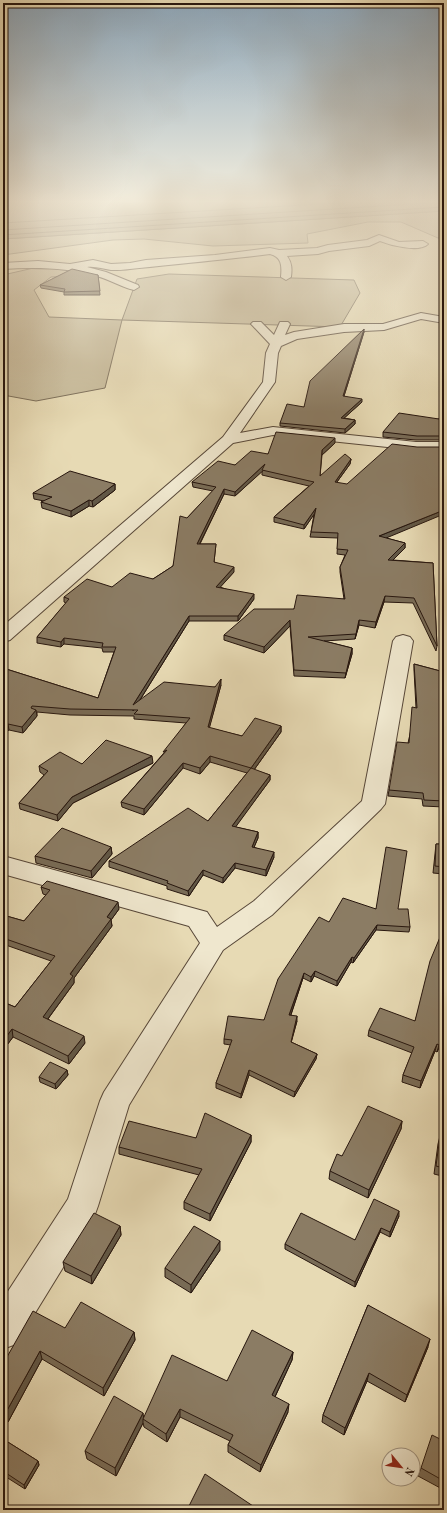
<svg xmlns="http://www.w3.org/2000/svg" width="447" height="1513" font-family="'Old Standard TT',serif">
	<style>
		.green { fill: #c6b998; stroke: #766853 }
		.water { fill: #a6977c; stroke: #736350 }
		.lines { fill: none; stroke-linecap: round; stroke-linejoin: round }
		.shore { stroke: #665645; stroke-width: 1 }
		.minor-casing { stroke: #574738; stroke-width: 2 }
		.minor { fill: #efe7ce; fill-rule: evenodd }
		.wall { fill: #786b56; stroke: #27160e }
		.shaded-wall { fill: #615746; stroke: #27160e }
		.building { fill: #8b7c64; stroke: #27160e }
	</style>
	<rect width="100%" height="100%" fill="#e7dab4"/>
	<filter id="stains"><feTurbulence type="fractalNoise" baseFrequency=".005" numOctaves="4"/><feColorMatrix values="0 0 0 0 .2 0 0 0 0 .09 0 0 0 0 .02 0 0 0 .5 -.17"/></filter>
	<radialGradient id="worn" r=".72"><stop offset=".6" stop-color="#630" stop-opacity="0"/><stop offset="1" stop-color="#630" stop-opacity=".3"/></radialGradient>
	<path class="green" d="M444 211V238H438L401 222H368L307 234 308 243 213 246 144 239 113 240 3 255V239Z
		M38 267 86 270 82 276 51 277 34 290 49 317 122 320 137 279 169 274 354 280 360 293 340 327 122 320 105 388 36 401 3 395V275Z"/>
	<path class="water" d="M3 200H444V211L3 239Z"/>
	<g class="lines">
		<path class="shore" d="M3 223 386 200
			M3 230 444 202
			M3 235 444 207"/>
		<defs>
			<path id="minor" d="M379 235 399 242 423 241 428 244C419 253 390 245 380 241L369 246 329 251 318 254 287 256C292 263 292 269 291 277L286 280 281 277C282 266 282 257 270 254 223 260 176 264 130 269 124 270 117 270 111 270 103 269 96 266 87 267L106 272 138 285 139 287 134 290C121 287 109 279 96 276 66 267 34 267 3 269V263L38 261 70 264 93 260 111 264 130 263 146 260 215 255 270 248 279 250 317 248 328 245 367 240Z
				M421 313 444 317V323L421 319 384 330 344 332 297 339 281 346 278 353 275 382 240 433 273 427 416 442H444V450H416L273 435 233 443 10 640 3 642V626L223 437 263 382 266 353 270 344 253 326 251 324 253 322H261L274 335 280 322H288L290 324 285 335 294 332 344 324H383Z
				M403 635 410 637 413 641 385 804 381 809 272 915 223 950 129 1105 98 1206 94 1217 16 1344 3 1349V1299L68 1199 100 1101 104 1092 200 943 189 926 3 874V856L207 912 217 927 254 901 362 801 393 641 396 637Z"/>
		</defs>
		<use href="#minor" class="minor-casing"/>
		<use href="#minor" class="minor"/>
	</g>
	<path class="wall" d="M98 275 100 295H64V292L41 288 40 285Z
		M364 332 344 396 362 402 344 418 355 420V424L345 433 280 426V423L304 407Z
		M444 413V440H416L383 437V432L439 419Z
		M335 443 322 455 320 476 351 459 350 464 337 482 386 538 405 543V548L393 560 433 563 437 646 436 651 413 603 384 602 375 628 359 625 355 639 324 641 352 648V654L345 678 294 676 290 626 264 653 224 640V635L294 609 344 599 340 572V567L345 555 337 554 338 538 310 537 311 532 314 514 304 529 274 522V517L309 486 262 475V471L235 496 224 494 200 544H216L214 562 234 572 220 587 254 599 238 621H189L140 700 215 687 221 685 209 728 242 736 281 726V732L254 770 270 775V780L235 827 258 832V838L254 847 274 857 266 876 235 868 223 883 203 875 189 896 167 889V886L109 867V861L208 821 247 773 210 762 200 774 183 768 144 815 122 807 121 802 163 754 186 723 134 719V716L70 715 37 712V716L23 733 9 730 3 734V668L98 698 114 652H103L102 648 64 644 61 647 37 643V637L66 603 64 602V597L153 579 173 566 187 518 213 491 193 487 192 482 235 465 268 454Z
		M115 484V490L93 507 89 506 71 517 42 508 41 502 44 501 34 499 33 493Z
		M414 664 444 672V807L423 806 422 799 388 796 389 790 408 743 416 708 414 670Z
		M153 763 73 803 58 821 20 809 19 803 44 775 40 772 39 766 82 764Z
		M443 831H444V874L433 873 436 844H441Z
		M111 847 112 854 92 878 36 863 35 856Z
		M41 887 119 909 111 920 112 926 74 978V983L48 1019 85 1043 69 1064 13 1037 4 1049 3 1048V1002L15 1007 51 961 3 944V915L24 921 46 895 43 894Z
		M376 909H398L410 927 409 932 376 930 353 963 351 962 337 986 314 976 311 982 303 978 291 1015 297 1021 291 1042 317 1054 316 1059 294 1097 249 1075 241 1098 216 1088V1083L231 1045 224 1044V1039L264 1020 329 922Z
		M444 930V1037L437 1052 435 1051 420 1088 402 1082 403 1075 412 1053 368 1036 369 1030 415 1021Z
		M67 1070 68 1075 56 1089 40 1082 39 1077Z
		M402 1121 401 1129 368 1198 329 1179 330 1171 342 1156Z
		M251 1135V1142L210 1221 184 1209V1202L199 1175 119 1154V1147L196 1138Z
		M440 1136 444 1137V1191L442 1176 434 1174 438 1144Z
		M399 1216 390 1237 380 1232 355 1287 285 1249V1244L355 1240Z
		M120 1226 121 1235 92 1284 65 1271 63 1262Z
		M220 1250 191 1293 165 1277V1268Z
		M368 1305 428 1347 405 1402 367 1381 344 1435 322 1422 323 1415Z
		M65 1328 134 1332 135 1340 104 1396 42 1359 8 1422 3 1419V1364Z
		M293 1352 292 1360 275 1397 288 1412 260 1472 228 1452V1445L230 1441 180 1417 167 1442 144 1427 143 1423 116 1476 87 1459 85 1451 144 1417 227 1381Z
		M3 1439 38 1461 39 1465 25 1489 3 1475Z
		M444 1441V1490L418 1476 421 1468Z"/>
	<path class="shaded-wall" d="M364 329V332L343 399V396Z
		M362 399V402L341 421V418Z
		M355 420V424L345 433V429Z
		M335 438V443L322 455V450Z
		M351 459 350 464 334 486 335 482Z
		M265 464V469L235 496V492Z
		M115 484V490L93 507 92 501Z
		M224 489V494L197 549V544Z
		M89 500V506L71 517V511Z
		M316 508 315 513 304 529V525Z
		M444 510V514L379 541V536Z
		M405 543V548L388 565V560Z
		M234 567V572L216 592V587Z
		M254 594V599L238 621V616Z
		M385 596 384 602 375 628 376 622Z
		M189 616V621L133 711V705Z
		M290 620V626L264 653V647Z
		M359 620V625L355 639 356 634Z
		M64 638V644L61 647V642Z
		M352 648V654L345 678 346 673Z
		M221 679V685L208 733V727Z
		M36 710 37 716 23 733 22 727Z
		M8 724 9 730 3 734V728Z
		M281 726V732L251 774V768Z
		M152 756 153 763 73 803 58 821 57 815 72 797Z
		M210 756V762L200 774V768Z
		M183 763V768L144 815V809Z
		M270 775V780L232 832V826Z
		M258 832V838L252 852V847Z
		M111 847 112 854 92 878 91 871Z
		M274 852V857L266 876V870Z
		M235 863V868L223 883V878Z
		M203 870V875L189 896 188 891Z
		M118 902 119 909 111 920 112 926 74 978V983L44 1024 43 1017 107 917Z
		M377 925 376 930 353 963 354 958Z
		M352 957 351 962 337 986V981Z
		M315 971 314 976 311 982V977Z
		M304 973 303 978 289 1020V1015Z
		M297 1016V1021L290 1047 291 1042Z
		M12 1029 13 1037 4 1049 3 1041Z
		M444 1033V1037L437 1052 439 1045Z
		M84 1036 85 1043 69 1064 68 1056Z
		M437 1044 435 1051 420 1088 421 1081Z
		M317 1054 316 1059 294 1097 295 1092Z
		M67 1070 68 1075 56 1089 55 1084Z
		M249 1070V1075L241 1098V1094Z
		M402 1121 401 1129 368 1198 369 1190Z
		M251 1135V1142L210 1221V1214Z
		M399 1211V1216L390 1237V1232Z
		M120 1226 121 1235 92 1284 91 1276Z
		M381 1228 380 1232 355 1287V1282Z
		M220 1241V1250L191 1293V1285Z
		M134 1332 135 1340 104 1396 103 1388Z
		M430 1339 428 1347 405 1402 407 1395Z
		M40 1351 42 1359 8 1422 5 1414Z
		M293 1352 292 1360 272 1403V1395Z
		M369 1373 367 1381 344 1435 345 1428Z
		M289 1404 288 1412 260 1472 261 1465Z
		M180 1409V1417L167 1442 166 1434Z
		M143 1413 144 1420 143 1419V1423L116 1476 115 1468Z
		M38 1461 39 1465 25 1489 24 1485Z"/>
	<path class="building" d="M72 269 98 275 100 291 64 292 65 289 40 285Z
		M364 329 343 396 362 399 341 418 355 420 345 429 280 423 287 404 304 407 310 381Z
		M399 413 439 419 444 413V436H417L383 432Z
		M276 432 335 438 322 450 320 476 345 454 351 459 335 482 347 484 392 444 417 447H444V510L379 536 405 543 388 560 433 563 437 646 414 598 385 596 376 622 359 620 356 634 308 637 352 648 346 673 294 670 290 620 264 647 224 635 254 609H294L297 595 345 599 340 567 348 550 337 549 338 533 311 532 316 508 304 525 274 517 314 482 262 470 265 464 235 492 224 489 197 544H216L214 562 234 567 216 587 254 594 238 616H189L133 705 164 682 215 687 221 679 208 727 242 736 255 718 281 726 251 768 210 756 200 768 183 763 144 809 121 802 167 750 163 752 190 718 134 714 138 710 70 709 32 706 31 708 36 710 22 727 8 724 3 728V668L98 698 116 647H102L103 643 64 638 61 642 37 637 69 599 64 597 87 579 112 587 130 573 153 579 173 566 180 516 187 518 216 487 192 482 218 461 235 465 251 451 268 454Z
		M70 471 115 484 92 501 89 500 71 511 41 502 52 497 33 493Z
		M414 664 444 672V801L424 800 423 793 389 790 397 742 409 743 412 707 417 708Z
		M106 740 152 756 72 797 57 815 19 803 48 771 39 766 60 752 82 764Z
		M251 768 270 775 232 826 258 832 252 847 274 852 266 870 235 863 223 878 203 870 188 891 167 883 168 881 109 861 188 808 208 821Z
		M62 828 111 847 91 871 35 856Z
		M443 831H444V867L435 866 436 844H442Z
		M386 847 407 851 398 909H408L410 927 377 925 354 958 352 957 337 981 315 971 311 977 304 973 289 1015 297 1016 291 1042 317 1054 295 1092 249 1070 241 1094 216 1083 232 1040 224 1039 228 1016 264 1020 278 979 319 917 329 922 343 898 376 909Z
		M47 881 118 902 107 917 111 919 70 974 73 976 43 1017 84 1036 68 1056 12 1029 3 1041V1002L15 1007 55 956 3 938V915L24 921 50 890 41 887Z
		M443 930H444V1033L439 1045 437 1044 421 1081 403 1075 414 1047 369 1030 380 1008 415 1021 430 961Z
		M50 1062 67 1070 55 1084 39 1077Z
		M368 1106 402 1121 369 1190 330 1171 337 1154 342 1156Z
		M205 1113 251 1135 210 1214 184 1202 202 1169 119 1147 129 1121 196 1138Z
		M440 1136 444 1137V1168L436 1166Z
		M374 1199 399 1211 390 1232 381 1228 355 1282 285 1244 301 1213 355 1240Z
		M94 1213 120 1226 91 1276 63 1262Z
		M194 1226 220 1241 191 1285 165 1268Z
		M81 1302 134 1332 103 1388 40 1351 5 1414 3 1413V1364L33 1311 65 1328Z
		M368 1305 430 1339 407 1395 369 1373 345 1428 323 1415Z
		M252 1330 293 1352 272 1395 289 1404 261 1465 228 1445 233 1435 180 1409 166 1434 143 1419 172 1355 227 1381Z
		M114 1396 143 1413 115 1468 85 1451Z
		M432 1435 444 1441V1481L421 1468Z
		M3 1439 38 1461 24 1485 3 1471Z
		M205 1474 259 1510H187Z"/>
	<linearGradient id="sky" x2="0" y2="1"><stop stop-color="#8da8bd"/><stop offset="0.49" stop-color="#f4eedd"/><stop offset="1" stop-color="#f4eedd" stop-opacity="0"/></linearGradient>
	<rect width="447" height="412" fill="url(#sky)"/>
	<rect width="447" height="1513" fill="none" stroke="#e7dab4" stroke-width="16"/>
	<rect x="4" y="4" width="439" height="1505" fill="none" stroke="#27160e" stroke-width="2"/>
	<rect x="8" y="8" width="431" height="1497" fill="none" stroke="#27160e"/>
	<g transform="translate(401 1467) rotate(119)"><circle r="19" fill="#efe7ce" stroke="#9f9381"/>
	<path d="M0-3L7 15L0 10L-7 15Z" fill="#8f2418"/>
	<text y="-6" font-size="11" font-weight="bold" text-anchor="middle" fill="#27160e">N</text>
	</g>
	<rect width="100%" height="100%" filter="url(#stains)"/>
	<rect width="100%" height="100%" fill="url(#worn)"/>
</svg>
